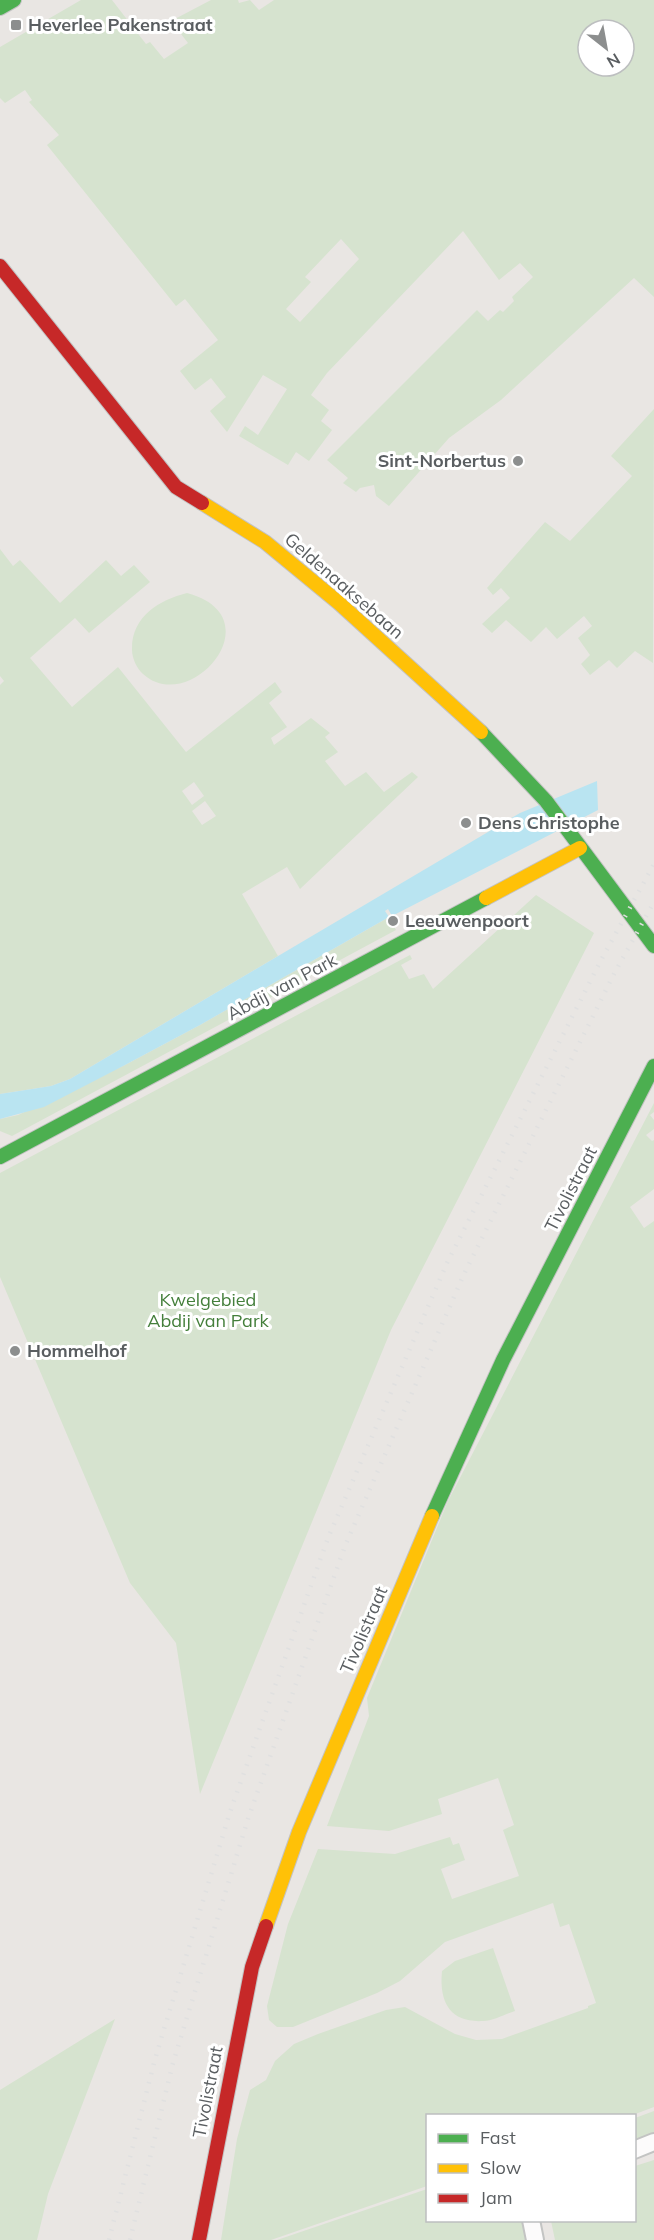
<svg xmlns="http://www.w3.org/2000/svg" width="654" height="2240" font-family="Mulish,sans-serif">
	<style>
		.green { fill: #d6e3cf; fill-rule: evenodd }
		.water { fill: #b9e4f1 }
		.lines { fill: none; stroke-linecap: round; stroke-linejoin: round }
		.lane-casing { stroke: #c3c4c3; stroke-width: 20 }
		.fast-casing { stroke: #c3c3c3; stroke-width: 16 }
		.slow-casing { stroke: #c3c3c3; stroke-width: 16 }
		.jam-casing { stroke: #c3c3c3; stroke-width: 16 }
		.lane { stroke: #fcfbfb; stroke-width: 16 }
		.fast { stroke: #4caf50; stroke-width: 14 }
		.slow { stroke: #ffc107; stroke-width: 14 }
		.jam { stroke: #c62828; stroke-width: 14 }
		.rail { stroke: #e0e0e0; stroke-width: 4.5; stroke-dasharray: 1.5 8; stroke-linecap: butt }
		.poi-dot { fill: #8c8e8e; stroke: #fff; stroke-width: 2 }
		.labels { text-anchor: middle; stroke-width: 6; stroke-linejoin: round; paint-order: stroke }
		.poi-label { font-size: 18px; font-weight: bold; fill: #5a5e61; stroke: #fff; text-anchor: start }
		.street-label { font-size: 18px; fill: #5a5e61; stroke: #fff }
		.park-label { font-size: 18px; fill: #447f3b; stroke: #fff }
	</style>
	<rect width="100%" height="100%" fill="#e9e6e3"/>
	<path class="green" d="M81 0H112L146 44 150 42 164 59 188 43 171 21 211 0H238L239 3 250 0 259 10 274 0H654V297L634 278 501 400 449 438 389 506 376 496 374 485 360 488 356 492 343 483 348 478 327 460 477 310 488 321 500 310 503 312 514 301 512 297 533 277 520 263 499 280 463 231 327 373 311 395 329 410 321 421 332 430 309 461 296 452 288 465 239 436 245 426 258 435 287 389 263 375 227 432 210 411 226 397 211 378 195 390 180 371 218 340 185 299 176 306 47 145 59 135 29 102 32 100 25 90 5 103 0 98V47ZM588 30H624V66H588ZM341 239 359 259 300 322 286 309 311 282 305 277Z
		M654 409 653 663 635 651 617 668 609 660 590 675 581 664 590 655 578 638 592 626 584 616 557 639 546 627 531 642 506 620 492 633 482 624 510 598 501 588 493 595 487 588 545 522 570 541 632 476 611 456Z
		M0 549 13 566 20 560 60 603 106 560 121 576 134 565 150 582 89 633 75 618 30 658 72 707 118 667 186 752 275 682 282 692 269 703 287 727 271 738 274 745 311 718 330 733 325 737 338 752 325 761 345 786 366 772 384 792 412 772 418 777 300 889 287 867 242 894 278 956 70 1079 51 1086 0 1094V685L4 681 0 676ZM194 782 204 796 192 805 182 791ZM205 801 216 816 202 825 192 811Z
		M187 593C276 617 190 717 143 674 137 669 132 658 132 650 131 617 159 600 187 593Z
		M536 895 594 933 391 1330 200 1794 176 1643 130 1583 0 1277V1173L410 955 412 959 401 965 409 979 424 974 433 989Z
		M389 917 396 930 12 1136 0 1131V1119L18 1115 125 1065 200 1025Z
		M654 1103V1112L650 1115 654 1120V1129L646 1135 652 1141 654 1140V1189L630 1207 644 1228 654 1221V2107L630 2116H428L427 2186 271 2240H221L237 2139 250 2090 266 2080 275 2061 294 2044 318 2034 386 2010 405 2007 455 2034 476 2040 502 2039 588 2008V2006L596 2003 569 1924 560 1927 553 1903 445 1942 400 1981 377 1993 293 2027H277L269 2020 267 2006 288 1924 318 1849 395 1854 450 1837 453 1845 459 1843 465 1860 441 1869 452 1899 519 1876 503 1830 514 1825 498 1778 438 1799 442 1814 389 1831 327 1826 369 1716 367 1698 448 1501Z
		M493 1948 515 2011C505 2014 493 2021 483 2021 449 2023 439 2001 442 1971L455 1961Z
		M115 2019 48 2194 37 2240H0V2090Z
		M654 2111V2144L635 2151V2118Z
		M654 2160V2240H555L551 2221 634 2220 635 2166Z
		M427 2189 428 2220 530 2221 533 2240H277Z"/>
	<path class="water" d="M597 781 598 810 392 916 388 909 385 911 389 917 200 1025 125 1065 44 1107 0 1119V1094L51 1086 70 1079 520 813Z"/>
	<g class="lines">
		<defs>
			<path id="lane" d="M634 2150 654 2142
				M531 2220 535 2240"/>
			<path id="fast" d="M0 8 14 0
				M481 732 546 801 654 946
				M0 1157 486 898
				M432 1516 503 1360 654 1066"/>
			<path id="slow" d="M202 503 265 542 339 603 481 732
				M486 898 580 848
				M266 1926 299 1832 432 1516"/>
			<path id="jam" d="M0 266 176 487 202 503
				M199 2240 252 1967 266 1926"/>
		</defs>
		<use href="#lane" class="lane-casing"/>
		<use href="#fast" class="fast-casing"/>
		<use href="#slow" class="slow-casing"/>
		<use href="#jam" class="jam-casing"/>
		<use href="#lane" class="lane"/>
		<use href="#fast" class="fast"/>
		<use href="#slow" class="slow"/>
		<use href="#jam" class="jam"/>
		<path class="rail" d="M109 2240 155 2059 230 1812 328 1538 447 1263 600 962 654 864
			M130 2240 173 2063 248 1819 345 1546 464 1274 614 974 654 902"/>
	</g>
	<g class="poi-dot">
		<rect x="10" y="19" width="12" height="12" rx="3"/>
		<circle cx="518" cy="461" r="6"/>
		<circle cx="466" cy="823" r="6"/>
		<circle cx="393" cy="921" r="6"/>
		<circle cx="15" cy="1351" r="6"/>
	</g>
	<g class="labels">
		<g class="poi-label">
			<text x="28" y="31">Heverlee Pakenstraat</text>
			<text x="506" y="467" text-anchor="end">Sint-Norbertus</text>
			<text x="478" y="829">Dens Christophe</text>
			<text x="405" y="927">Leeuwenpoort</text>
			<text x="27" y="1357">Hommelhof</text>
		</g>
		<g class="street-label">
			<text transform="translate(344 586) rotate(41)" y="6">Geldenaaksebaan</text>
			<text transform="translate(282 987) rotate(-28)" y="6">Abdij van Park</text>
			<text transform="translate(571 1189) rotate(-63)" y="6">Tivolistraat</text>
			<text transform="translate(364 1630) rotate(-67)" y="6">Tivolistraat</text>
			<text transform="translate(208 2092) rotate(-79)" y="6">Tivolistraat</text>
		</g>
		<g class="park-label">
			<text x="208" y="1306">Kwelgebied<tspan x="208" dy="21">Abdij van Park</tspan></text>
		</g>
	</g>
	<rect x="426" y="2114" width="210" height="108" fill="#ffffff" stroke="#bdbfc0" stroke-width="1.5"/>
	<rect x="438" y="2134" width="30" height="9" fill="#4caf50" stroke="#bdbfc0" stroke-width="1.5"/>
	<text x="480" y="2144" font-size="18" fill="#5a5e61">Fast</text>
	<rect x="438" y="2164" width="30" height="9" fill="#ffc107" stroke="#bdbfc0" stroke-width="1.5"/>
	<text x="480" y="2174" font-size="18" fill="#5a5e61">Slow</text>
	<rect x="438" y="2194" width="30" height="9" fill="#c62828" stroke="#bdbfc0" stroke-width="1.5"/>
	<text x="480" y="2204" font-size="18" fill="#5a5e61">Jam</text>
	<g transform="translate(606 48) rotate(149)"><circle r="28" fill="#ffffff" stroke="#bdbfc0" stroke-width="1.5"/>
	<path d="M0-4.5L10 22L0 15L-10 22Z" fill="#8c8e8e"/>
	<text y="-9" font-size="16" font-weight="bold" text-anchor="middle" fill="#5a5e61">N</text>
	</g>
</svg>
